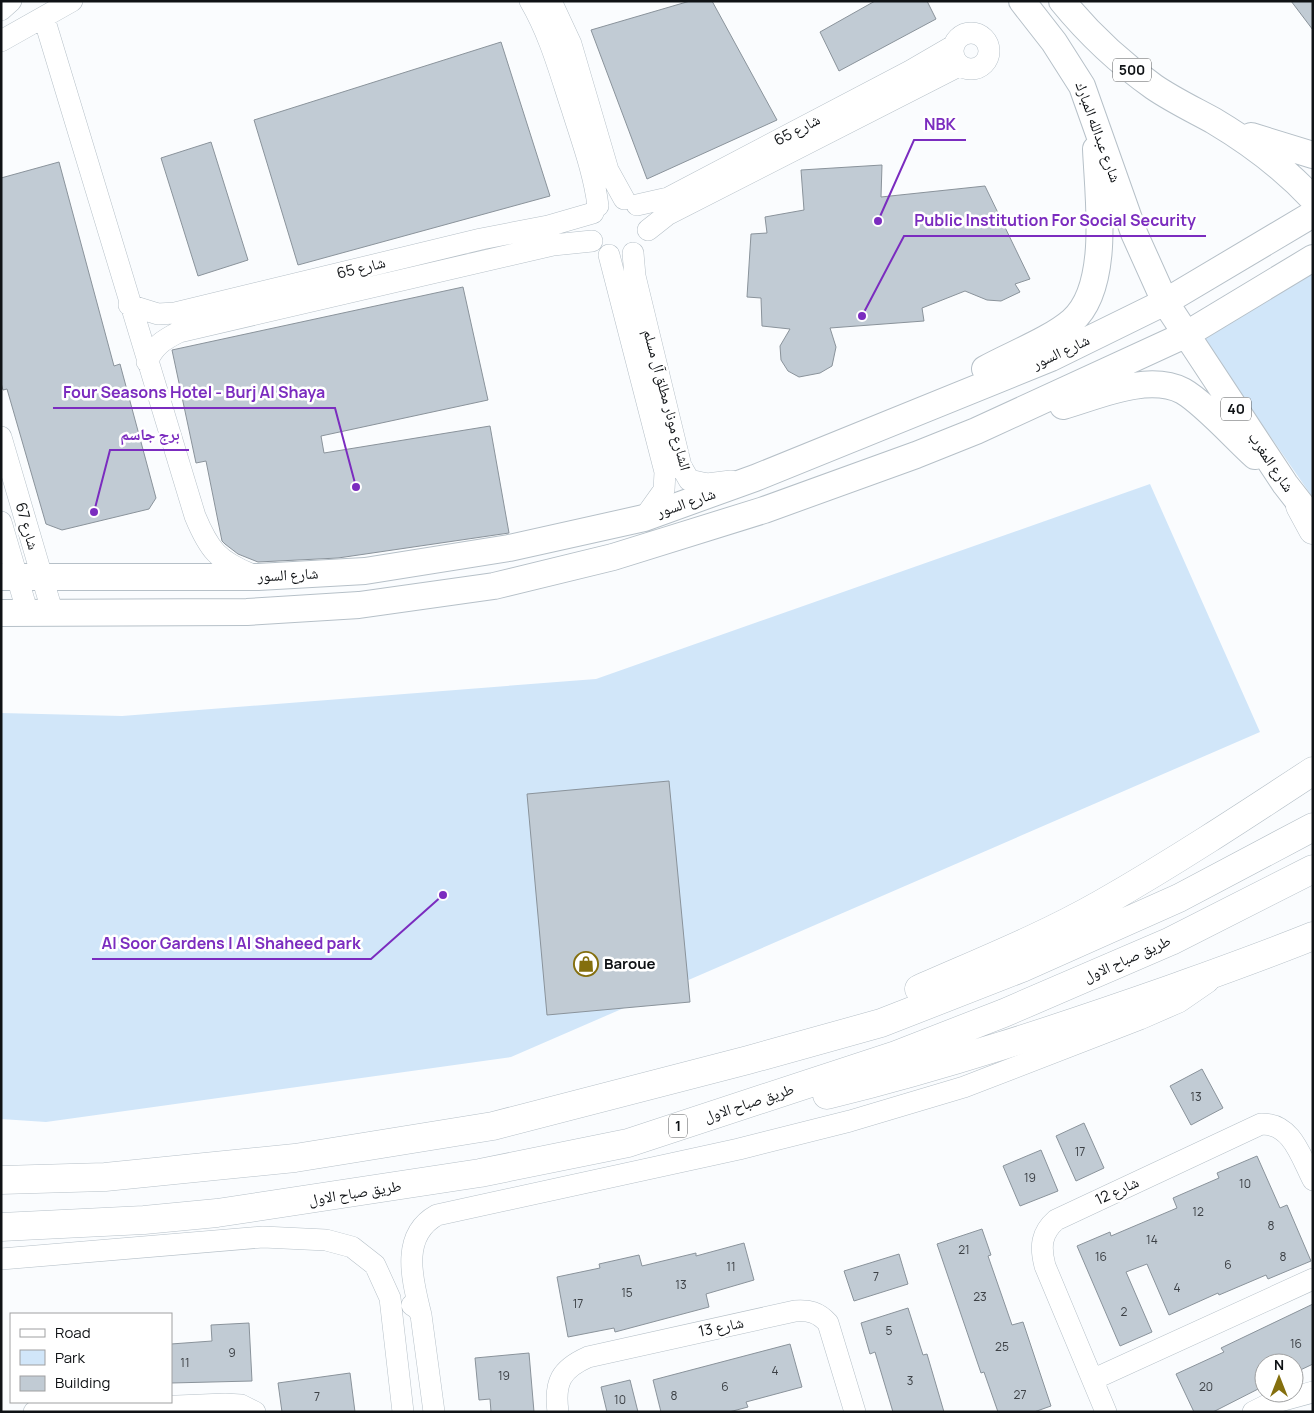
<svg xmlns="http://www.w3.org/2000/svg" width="1314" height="1413" font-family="Manrope,'Noto Naskh Arabic',sans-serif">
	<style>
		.green { fill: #d1e6f9 }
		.building { fill: #c1cbd4; stroke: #8a939b }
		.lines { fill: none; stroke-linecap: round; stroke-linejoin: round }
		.minor-casing { stroke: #b6c0c8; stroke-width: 22 }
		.major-casing { stroke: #b6c0c8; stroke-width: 28 }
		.highway-casing { stroke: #b6c0c8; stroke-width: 29 }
		.minor { stroke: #fff; stroke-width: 21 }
		.major { stroke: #fff; stroke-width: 26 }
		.highway { stroke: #fff; stroke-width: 28 }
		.labels { text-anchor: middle; stroke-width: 5; stroke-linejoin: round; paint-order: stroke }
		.number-label { font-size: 12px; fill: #3c4045 }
		.shield { fill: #fff; stroke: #57595b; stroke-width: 1 }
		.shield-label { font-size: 14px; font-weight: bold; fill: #0f1215 }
		.street-label { font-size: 15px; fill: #0f1215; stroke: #fff }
		.poi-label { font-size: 15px; font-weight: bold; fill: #0f1215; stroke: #fff; text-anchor: start }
		.leader { fill: none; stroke: #7b2cbf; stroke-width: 2 }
		.callout-dot { fill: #7b2cbf; stroke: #fff; stroke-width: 2 }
		.callout-label { font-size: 16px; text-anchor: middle; font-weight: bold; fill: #7b2cbf; stroke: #fff; stroke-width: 5; stroke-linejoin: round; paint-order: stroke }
	</style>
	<rect width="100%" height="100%" fill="#fafcfe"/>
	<path class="green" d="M1313 266V498L1200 335Z
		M1150 484 1260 732 511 1057 46 1122 1 1119V713L122 716 596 679Z"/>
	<path class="building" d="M690 1H712L777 120 647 179 591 30Z
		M875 1H927L936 19 839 71 820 32Z
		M1291 1H1313V30Z
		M501 42 550 196 298 265 254 120Z
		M211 142 248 260 198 276 161 158Z
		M59 162 114 366 120 364 156 498 149 509 62 530 46 524 7 389 3 390 1 383V178Z
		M882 165 881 197 985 186 1030 279 1015 284 1020 292 1001 301 987 300 965 291 922 308 924 321 830 328 836 347 832 366 820 373 799 377 788 371 781 360 780 346 790 329 762 326 761 298 747 297 751 234 767 233 765 217 804 210 801 170Z
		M463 287 488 400 321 436 324 453 490 426 509 533 338 558 258 562 238 554 225 544 222 541 206 461 196 463 172 350Z
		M669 781 690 1002 547 1015 527 794Z
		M1202 1069 1223 1108 1191 1125 1170 1086Z
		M1084 1123 1104 1168 1076 1181 1056 1136Z
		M1041 1150 1058 1191 1020 1206 1003 1166Z
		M1257 1156 1280 1208 1287 1205 1311 1261 1268 1279 1266 1275 1219 1295 1218 1293 1169 1315 1147 1264 1126 1272 1152 1332 1120 1346 1077 1246 1110 1232 1111 1236 1177 1208 1173 1198 1219 1178 1217 1173Z
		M982 1229 991 1255 988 1256 1012 1325 1023 1322 1051 1406 1034 1412H998L984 1372 981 1373 937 1244Z
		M744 1243 754 1280 706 1294 709 1307 615 1332 614 1328 568 1337 557 1277 600 1268 599 1264 639 1255 642 1266 696 1253V1256Z
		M899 1254 908 1284 854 1301 844 1271Z
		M1313 1304V1364L1294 1373V1363H1264V1386L1213 1412H1194L1176 1374 1224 1352 1221 1348Z
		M908 1308 923 1355 927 1354 944 1412H893L875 1352 870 1354 861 1323Z
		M249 1323 252 1381 171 1383V1344L212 1341 211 1325Z
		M790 1344 802 1387 746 1402 748 1407 729 1412H661L653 1380Z
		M529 1353 534 1412H491L490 1399 479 1400 475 1358Z
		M350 1373 355 1412H282L278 1383Z
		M630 1380 638 1412H607L601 1387Z"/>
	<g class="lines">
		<defs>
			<path id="minor" d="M530 1C550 35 560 73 572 109 582 141 594 173 598 206
				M551 1 571 44 608 170 624 199
				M1 10 11 1
				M44 18 195 516C209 550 218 561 253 575
				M953 51a18 18 0 1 1 36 0a18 18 0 1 1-36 0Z
				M1 41 72 1
				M637 205 668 198 910 71 953 46
				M648 230 667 215 959 66
				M633 253 635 276 681 466 689 480 707 484 731 481
				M609 255 665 472 664 490 644 518
				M129 305 158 314 175 313 481 239 548 226 593 213
				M147 362C154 346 163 340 179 332L553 245 592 241
				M1 437 53 614
				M1 522 28 614
				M1 1259 263 1237 326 1240 352 1247 375 1265 390 1298 403 1412
				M412 1305 418 1309 421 1315 434 1412
				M421 1315C413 1282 399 1236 437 1215L739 1149 850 1121 964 1087 1140 1019 1179 1002 1208 982
				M1094 1379 1313 1279
				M34 1412 225 1404 241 1405 255 1412
				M558 1412C554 1382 561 1369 588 1357L795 1311C809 1310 818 1312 828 1323L855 1412
				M1106 1412 1045 1266C1040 1247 1041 1233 1056 1220L1261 1124C1292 1123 1301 1157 1313 1180
				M1253 1412 1269 1404 1313 1392"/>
			<path id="major" d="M1022 1 1054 42 1082 86 1134 233 1165 302 1285 484 1313 520
				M1062 1C1089 34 1120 63 1154 87 1173 100 1194 110 1214 121 1251 143 1284 168 1313 199
				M1251 136 1313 155
				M985 369C1010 355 1050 340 1072 321 1111 287 1098 197 1096 149
				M1063 406C1098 396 1148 373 1183 391 1204 403 1236 439 1255 456
				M1 577H258L365 571 509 548 644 518 755 478 1051 358 1165 302 1313 214
				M1 613 247 612 359 605 494 586 613 557 764 510 916 455 976 431 1187 334 1313 258"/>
			<path id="highway" d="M1300 506 1313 530
				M919 989C980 962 1043 937 1101 904 1173 863 1243 817 1313 771
				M827 1095C945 1066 1057 1029 1171 989 1218 972 1266 955 1313 936
				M1 1180 105 1177 295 1158 493 1126 748 1060 881 1023 1022 968 1179 898 1313 827
				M1 1227 144 1220 217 1213 480 1173 628 1143 896 1055 1004 1013 1171 941 1313 869"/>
		</defs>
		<use href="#minor" class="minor-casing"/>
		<use href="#major" class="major-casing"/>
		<use href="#highway" class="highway-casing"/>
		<use href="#minor" class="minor"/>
		<use href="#major" class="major"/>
		<use href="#highway" class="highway"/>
	</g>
	<defs>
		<symbol id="shop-ring" viewBox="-11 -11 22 22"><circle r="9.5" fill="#fff" stroke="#846f0e" stroke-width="1.5"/><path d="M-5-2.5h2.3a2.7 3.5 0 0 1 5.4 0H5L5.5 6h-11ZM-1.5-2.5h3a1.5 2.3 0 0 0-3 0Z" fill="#846f0e"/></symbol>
	</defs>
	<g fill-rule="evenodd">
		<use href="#shop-ring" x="572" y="950" width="28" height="28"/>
	</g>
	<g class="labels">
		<g class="number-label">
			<text x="1196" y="1101">13</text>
			<text x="1080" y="1156">17</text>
			<text x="1030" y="1182">19</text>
			<text x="1245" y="1188">10</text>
			<text x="1198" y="1216">12</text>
			<text x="1271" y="1230">8</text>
			<text x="1152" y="1244">14</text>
			<text x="964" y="1254">21</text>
			<text x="1101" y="1261">16</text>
			<text x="1283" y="1261">8</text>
			<text x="1228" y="1269">6</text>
			<text x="731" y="1271">11</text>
			<text x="876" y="1281">7</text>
			<text x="681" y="1289">13</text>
			<text x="1177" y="1292">4</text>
			<text x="627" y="1297">15</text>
			<text x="980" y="1301">23</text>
			<text x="578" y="1308">17</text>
			<text x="1124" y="1316">2</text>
			<text x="889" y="1335">5</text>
			<text x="1296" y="1348">16</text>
			<text x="1002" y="1351">25</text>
			<text x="232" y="1357">9</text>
			<text x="185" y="1367">11</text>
			<text x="775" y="1375">4</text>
			<text x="504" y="1380">19</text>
			<text x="910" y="1385">3</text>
			<text x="725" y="1391">6</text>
			<text x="1206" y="1391">20</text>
			<text x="1020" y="1399">27</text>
			<text x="674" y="1400">8</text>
			<text x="317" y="1401">7</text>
			<text x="620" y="1404">10</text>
		</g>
		<g class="shield">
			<rect x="1113" y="58.5" width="38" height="23" rx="4"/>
			<rect x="1221" y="397.5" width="30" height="23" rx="4"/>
			<rect x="669" y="1114.5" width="18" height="23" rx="4"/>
		</g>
		<g class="shield-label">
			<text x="1132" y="75">500</text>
			<text x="1236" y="414">40</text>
			<text x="678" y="1131">1</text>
		</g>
		<g class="street-label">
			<text transform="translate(797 130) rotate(-28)" y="5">شارع 65</text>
			<text transform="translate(1098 132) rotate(70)" y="5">شارع عبدالله المبارك</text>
			<text transform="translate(361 268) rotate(-14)" y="5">شارع 65</text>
			<text transform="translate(1061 352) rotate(-25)" y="5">شارع السور</text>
			<text transform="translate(667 400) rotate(75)" y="5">الشارع مونار مطلق آل مسلم</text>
			<text transform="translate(1271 462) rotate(56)" y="5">شارع المغرب</text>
			<text transform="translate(686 503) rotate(-19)" y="5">شارع السور</text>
			<text transform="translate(27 526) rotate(74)" y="5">شارع 67</text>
			<text transform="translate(288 575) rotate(-3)" y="5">شارع السور</text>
			<text transform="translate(1127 959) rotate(-24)" y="5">طريق صباح الاول</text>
			<text transform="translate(749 1103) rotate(-18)" y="5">طريق صباح الاول</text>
			<text transform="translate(1117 1191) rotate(-25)" y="5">شارع 12</text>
			<text transform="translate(355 1193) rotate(-9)" y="5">طريق صباح الاول</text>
			<text transform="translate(721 1327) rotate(-12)" y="5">شارع 13</text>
		</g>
		<g class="poi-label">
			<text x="604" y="969">Baroue</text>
		</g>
	</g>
	<path class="leader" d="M878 221L914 140H966M862 316L904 236H1206M356 487L335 408H53M94 512L110 450H189M443 895L371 959H92"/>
	<g class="callout-dot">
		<circle cx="878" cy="221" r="5"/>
		<circle cx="862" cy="316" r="5"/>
		<circle cx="356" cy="487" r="5"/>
		<circle cx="94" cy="512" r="5"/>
		<circle cx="443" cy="895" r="5"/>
	</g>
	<g class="callout-label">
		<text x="940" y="130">NBK</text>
		<text x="1055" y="226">Public Institution For Social Security</text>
		<text x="194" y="398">Four Seasons Hotel - Burj Al Shaya</text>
		<text x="150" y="440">برج جاسم</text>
		<text x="231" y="949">Al Soor Gardens | Al Shaheed park</text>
	</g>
	<rect width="1314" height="1413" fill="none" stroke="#0f1215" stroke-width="5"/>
	<rect x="10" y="1313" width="162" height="90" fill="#ffffff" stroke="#9fa0a1"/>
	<rect x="20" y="1329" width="25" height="8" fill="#ffffff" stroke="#9fa0a1"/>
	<text x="55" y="1338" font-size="15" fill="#0f1215">Road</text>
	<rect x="20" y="1350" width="25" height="15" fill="#d1e6f9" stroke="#9fa0a1"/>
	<text x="55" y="1363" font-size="15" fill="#0f1215">Park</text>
	<rect x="20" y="1376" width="25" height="15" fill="#c1cbd4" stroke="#9fa0a1"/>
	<text x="55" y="1388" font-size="15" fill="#0f1215">Building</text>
	<g transform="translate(1279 1378)"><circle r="24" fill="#ffffff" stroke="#9fa0a1"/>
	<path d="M0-4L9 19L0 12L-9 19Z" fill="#846f0e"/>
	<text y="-8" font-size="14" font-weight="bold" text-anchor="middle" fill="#0f1215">N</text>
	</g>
</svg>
